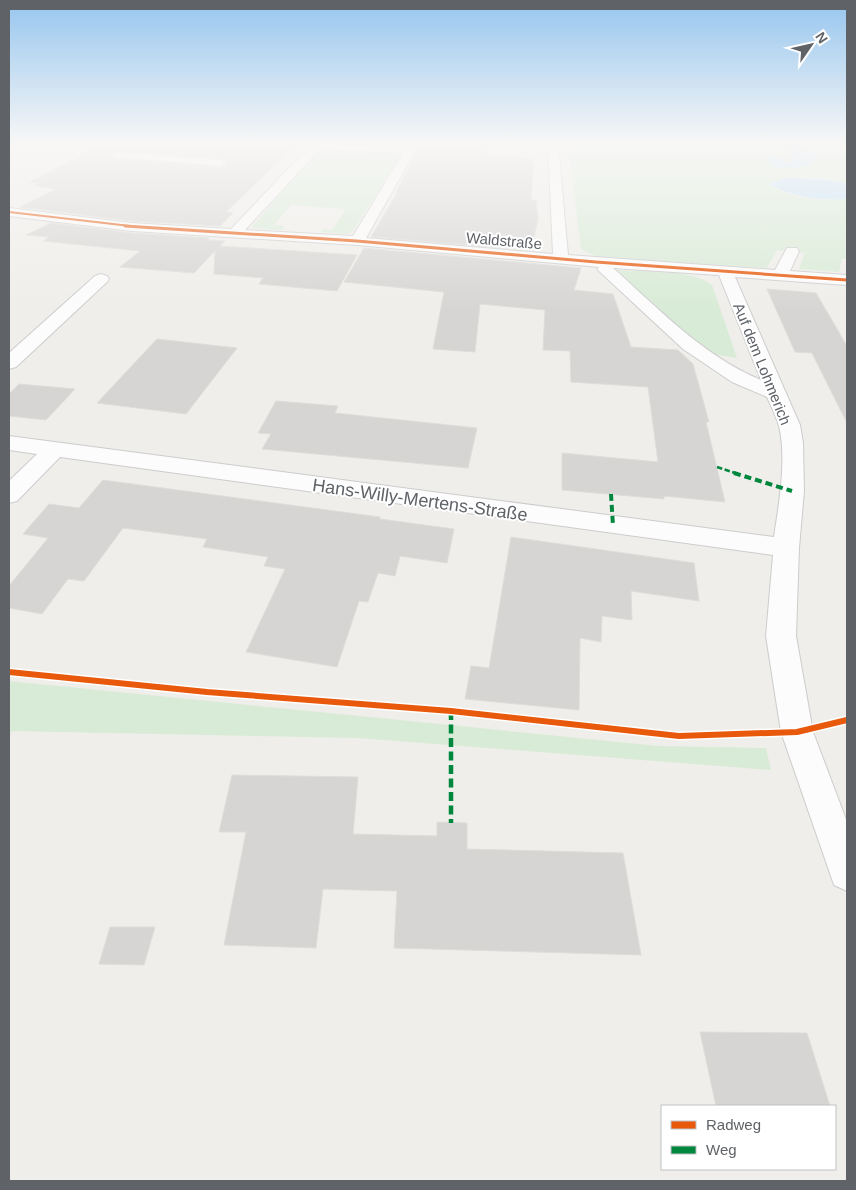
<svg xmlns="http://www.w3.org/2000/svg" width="856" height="1190" font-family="Helvetica,sans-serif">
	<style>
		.green { fill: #d8ebd6 }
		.water { fill: #bfe0f9 }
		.building { fill: #d6d5d3; stroke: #deddd9; fill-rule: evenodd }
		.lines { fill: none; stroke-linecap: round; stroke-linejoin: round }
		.minor-casing { stroke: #cbcccc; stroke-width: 2 }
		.minor { fill: #fdfcfc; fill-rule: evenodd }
		.quiet-far2 { stroke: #00873e; stroke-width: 2.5; stroke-dasharray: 5.5 2.5; stroke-linecap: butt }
		.quiet-far1 { stroke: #00873e; stroke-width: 4; stroke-dasharray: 7 4; stroke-linecap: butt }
		.quiet { stroke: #00873e; stroke-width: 4.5; stroke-dasharray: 9 4.5; stroke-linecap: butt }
		.cycleway-far2-casing { stroke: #fff; stroke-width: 3 }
		.cycleway-far1-casing { stroke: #fff; stroke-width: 5 }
		.cycleway-casing { stroke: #fff; stroke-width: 9 }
		.cycleway-far2 { stroke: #e8590c; stroke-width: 2 }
		.cycleway-far1 { stroke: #e8590c; stroke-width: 3 }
		.cycleway { stroke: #e8590c; stroke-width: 6 }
		.labels { text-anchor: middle; stroke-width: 4; stroke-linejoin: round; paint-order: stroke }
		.far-street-label { font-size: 15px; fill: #5f6368; stroke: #fff }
		.street-label { font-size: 18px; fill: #5f6368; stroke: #fff }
	</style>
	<rect width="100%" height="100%" fill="#efeeea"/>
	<path class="green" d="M568 144H781L795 148H790L795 160 788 163 780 157 771 155 773 166C788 169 802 168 815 162L811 151 799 144H847V183C829 178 785 173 769 184 789 199 823 201 847 199V259H842L839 272 799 269 805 253 777 250 767 268 598 257 581 249Z
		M323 148 399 152 401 154 353 231 348 234 320 232 323 229 332 230 346 209 291 205 274 225 285 226 282 230 251 228 319 150Z
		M613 270C640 272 690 268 712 285L737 358 718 355 708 351Z
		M9 681 659 746 766 748 771 770 358 738 12 731 9 737Z"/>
	<path class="water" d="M781 144H799L815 154V162C801 168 786 170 771 165L763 156 780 157 788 163 795 160 789 149 794 147Z
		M785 178 820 179 847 183V199C821 201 791 197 769 184Z"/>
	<path class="building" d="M104 144H297L226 212 233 213 220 226 132 221 20 207 57 189 35 186 41 183 30 182ZM117 150 221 158 229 164 221 168 113 159 110 154Z
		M421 144H484L482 154 534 159 531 200H536L538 219 531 250 371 237 397 193 396 192Z
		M51 223 132 233 209 238 208 240 225 241 220 246 357 255 337 291 259 284 263 278 214 274 215 251 194 273 120 267 140 251 43 241 49 237 26 235Z
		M364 248 581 268 574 290 613 294 631 347 678 350 693 364 709 422H706L725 502 664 496V499L562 490V453L658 462 648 387 571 382 570 351 543 350 545 310 480 304 475 352 433 349 444 292 344 282Z
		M767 289 816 293 847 346V423L812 353 795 352Z
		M157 339 237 348 186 414 97 403Z
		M19 384 75 389 46 420 9 416V394Z
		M276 401 338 406 335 413 477 428 468 468 262 449 271 434 258 433Z
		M103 480 380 517V519L454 529 447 563 400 556 395 576 378 573 368 602 359 601 337 667 246 652 285 569 264 566 268 557 203 547 207 539 123 528 84 581 68 579 42 614 9 608V586L48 538 23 534 49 504 79 508Z
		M511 537 694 563 699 601 631 591 632 620 602 616 601 642 580 638 579 710 465 699 471 666 489 668Z
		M232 775 358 777 353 834 437 836V822L467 823V849L623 853 641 955 394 948 397 891 323 889 316 948 224 945 246 832H219Z
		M110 927H155L144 965 99 964Z
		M700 1032 807 1033 830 1106H716Z"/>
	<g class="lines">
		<defs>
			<path id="minor" d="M305 144 407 147 409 144H419L366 238 553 254 548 144H558L568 255 775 270 787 248H797L799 251 790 271 847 275V285L735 277 800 425 803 443 804 491 799 548 796 636 813 732 847 822V891L834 885 781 732 766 636 773 555 60 457 17 501 9 503V481L37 454 9 450V436L774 537C779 503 787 459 779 426 776 416 771 406 767 397L732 382 683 349 600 272 597 269 599 267 357 245 132 231 9 216V208L132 223 231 229 309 147ZM320 149 403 153 353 236 245 230ZM613 268 719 275 761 380C703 356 658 308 613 268Z
				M117 152 221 160 227 163 221 166 113 157 112 155Z
				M101 274 107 276 109 279 107 282 16 367 9 369V353L95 276Z"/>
		</defs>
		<use href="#minor" class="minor-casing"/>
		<use href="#minor" class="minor"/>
		<path class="quiet-far2" d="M717 467 738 474"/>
		<path class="quiet-far1" d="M734 473 792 491
			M611 494 613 526"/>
		<path class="quiet" d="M451 711V823"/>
		<defs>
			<path id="cycleway-far2" d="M9 212 139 227"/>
			<path id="cycleway-far1" d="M125 226 357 241 596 262 847 280"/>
			<path id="cycleway" d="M9 672 207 692 451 711 679 736 797 732 847 720"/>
		</defs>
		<use href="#cycleway-far2" class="cycleway-far2-casing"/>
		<use href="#cycleway-far1" class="cycleway-far1-casing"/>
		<use href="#cycleway" class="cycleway-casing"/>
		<use href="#cycleway-far2" class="cycleway-far2"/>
		<use href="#cycleway-far1" class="cycleway-far1"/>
		<use href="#cycleway" class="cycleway"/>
	</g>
	<linearGradient id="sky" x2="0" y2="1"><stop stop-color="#97c6ef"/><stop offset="0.46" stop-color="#f8f7f6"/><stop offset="1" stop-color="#f8f7f6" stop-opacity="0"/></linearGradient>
	<rect width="856" height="311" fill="url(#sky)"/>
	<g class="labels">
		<g class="far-street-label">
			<text transform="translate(504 241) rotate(5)" y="5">Waldstraße</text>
			<text transform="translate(762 364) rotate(68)" y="5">Auf dem Lohmerich</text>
		</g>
		<g class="street-label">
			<text transform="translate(420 500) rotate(8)" y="6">Hans-Willy-Mertens-Straße</text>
		</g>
	</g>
	<rect width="856" height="1190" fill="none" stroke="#5f6368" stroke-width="20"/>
	<rect x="661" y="1105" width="175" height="65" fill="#ffffff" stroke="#bfc1c3"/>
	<rect x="671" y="1121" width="25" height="8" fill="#e8590c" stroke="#bfc1c3"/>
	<text x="706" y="1130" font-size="15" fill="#5f6368">Radweg</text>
	<rect x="671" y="1146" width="25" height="8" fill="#00873e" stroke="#bfc1c3"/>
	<text x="706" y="1155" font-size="15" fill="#5f6368">Weg</text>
	<g transform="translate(811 45) rotate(56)" stroke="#ffffff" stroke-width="4" paint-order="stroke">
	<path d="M0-4L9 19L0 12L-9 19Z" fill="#5f6368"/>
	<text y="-8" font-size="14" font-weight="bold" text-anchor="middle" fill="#5f6368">N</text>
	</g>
</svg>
